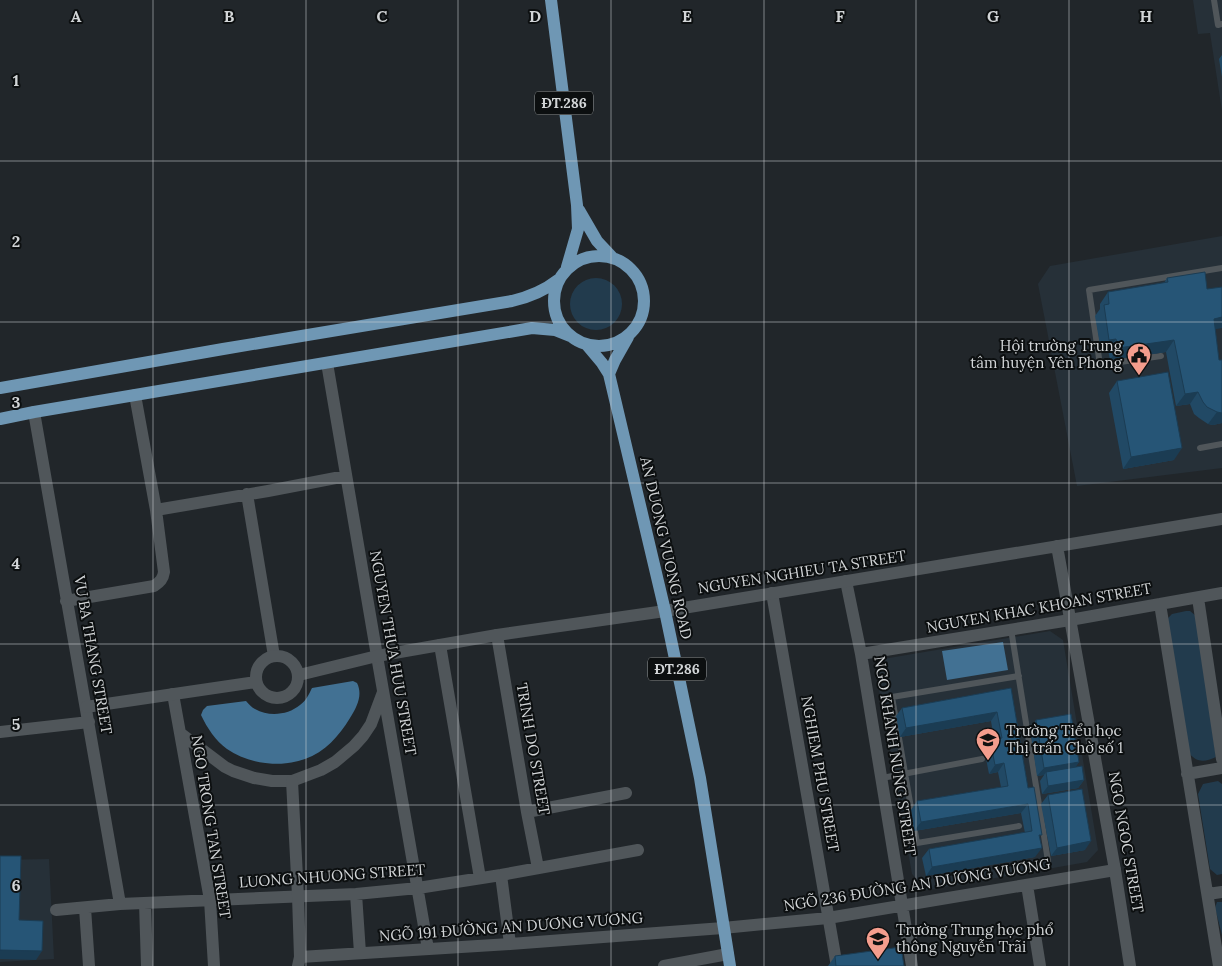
<svg xmlns="http://www.w3.org/2000/svg" width="1222" height="966" font-family="Lora,serif">
	<style>
		.built { fill: #263038 }
		.green { fill: #223b4d }
		.water { fill: #427193 }
		.lines { fill: none; stroke-linecap: round; stroke-linejoin: round }
		.service { stroke: #50565a; stroke-width: 6 }
		.minor { stroke: #50565a; stroke-width: 12 }
		.tertiary { stroke: #50565a; stroke-width: 12 }
		.primary { stroke: #6f97b4; stroke-width: 12 }
		.wall { fill: #214965 }
		.shaded-wall { fill: #1b3c53 }
		.building { fill: #265576; stroke: #1b3c53 }
		.grid { fill: none; stroke: #d2d5d7; stroke-width: 1; stroke-opacity: 0.55 }
		.labels { text-anchor: middle; stroke-width: 4; stroke-linejoin: round; paint-order: stroke }
		.shield { fill: #0c0f10; stroke: #979a9b; stroke-width: 1 }
		.shield-label { font-size: 14px; font-weight: bold; fill: #d2d5d7 }
		.poi-label { font-size: 15px; fill: #d2d5d7; stroke: #0c0f10; text-anchor: start }
		.street-label { font-size: 15px; fill: #d2d5d7; stroke: #0c0f10 }
		.grid-label { font-size: 16px; text-anchor: middle; font-weight: bold; fill: #d2d5d7; stroke: #0c0f10; stroke-width: 4; stroke-linejoin: round; paint-order: stroke }
	</style>
	<rect width="100%" height="100%" fill="#21262a"/>
	<path class="built" d="M1193 0H1222V111L1210 33 1198 34Z
		M1222 236V468L1077 486 1038 284 1050 266Z
		M1050 631 1063 640 1098 850 1087 862 927 890 912 874 876 673 883 659Z
		M49 859 54 959 0 962V860Z"/>
	<path class="green" d="M570 304a26 26 0 1 1 52 0a26 26 0 1 1-52 0Z
		M1186 611H1190L1196 616 1216 757C1205 762 1197 763 1189 753L1167 619 1172 614Z
		M1218 781 1222 784V874L1217 875 1210 869 1198 794 1203 784Z
		M1217 902H1222V935L1215 908Z"/>
	<path class="water" d="M1003 642 1008 670 947 680 942 651Z
		M353 681 357 683C363 695 357 707 350 718 339 736 325 752 305 759 281 768 248 764 227 749 216 741 207 728 201 715L203 710 207 706 246 701C249 704 252 708 255 709 269 717 288 715 300 705 306 701 309 694 312 688Z"/>
	<g class="lines">
		<path class="service" d="M1214 0 1218 25 1222 24
			M1161 356 1100 365 1089 290 1222 268
			M1200 448 1222 444
			M1011 629 1048 861
			M1019 676 892 697 917 843 1019 826
			M882 778 982 759"/>
		<path class="minor" d="M327 363 377 656 428 949
			M34 412 120 904
			M247 494 274 656
			M156 510 268 491 346 476
			M846 581 861 654 912 966
			M772 593 836 961
			M1198 598 1222 759
			M66 601 154 586C160 582 163 579 164 572L156 510 135 395
			M1160 604 1219 966
			M497 635 527 812 538 868
			M440 645 480 878
			M861 654 1070 620 1222 593
			M173 694 210 900 214 966
			M0 732 89 722
			M180 733 225 767 233 771 254 778 272 781H292L321 770 335 762 354 746 363 736 371 724 383 692
			M1187 774 1222 768
			M527 812 626 793
			M501 875 510 944
			M1027 885 1040 966
			M356 894 360 953
			M1208 894 1222 892
			M145 903 147 966
			M85 908 89 966
			M56 910 120 904 356 894 418 888 501 875 638 850
			M300 957 510 944 723 928 828 918 1115 870
			M664 966 728 954"/>
		<path class="tertiary" d="M1057 546 1115 870 1130 966
			M256 677a21 21 0 1 1 42 0a21 21 0 1 1-42 0Z
			M299 675 377 656 497 635 665 611 1222 519
			M86 707 256 682
			M292 781 298 896 300 957 298 966"/>
		<path class="primary" d="M551 0 577 205 578 229 567 267
			M579 210 597 241 612 257
			M554 301a45 45 0 1 1 90 0a45 45 0 1 1-90 0Z
			M586 344 602 363 609 374 665 611 700 778 730 966
			M609 374 615 360 628 337
			M0 388 223 349 512 301C529 297 544 291 558 280
			M0 419 34 412 532 328 555 330 570 336"/>
	</g>
	<path class="wall" d="M1222 55V77L1219 59Z
		M1167 278 1207 289 1215 329 1219 360H1222V423L1213 425 1208 424 1199 418 1194 414 1190 404 1176 406 1166 352 1110 360 1108 350 1101 351 1095 316 1100 309V304L1108 292 1164 283Z
		M1117 381 1174 460 1123 469 1109 393Z
		M1011 688 1028 788 1040 838 1035 857 926 876 922 858 929 849 1025 833 1021 813 914 831 911 810 917 801 1001 787 998 772 989 774 984 748 990 740 994 739 991 721 900 737 896 716 902 708Z
		M1036 720 1079 762 1075 767 1084 780 1078 788 1042 794 1040 781 1044 775 1037 776 1030 729Z
		M1048 795 1085 850 1051 856 1041 804Z
		M835 956 904 966H828Z"/>
	<path class="shaded-wall" d="M1222 317V328L1206 331 1214 319Z
		M1116 339 1108 350 1101 351 1109 340Z
		M1174 340 1166 352 1110 360 1118 348Z
		M1198 392 1190 404 1176 406 1185 394Z
		M1217 412 1222 413V423L1213 425 1208 424Z
		M1182 448 1174 460 1123 469 1131 457Z
		M997 712 991 721 900 737 906 728Z
		M1079 762 1073 771 1046 772 1044 775 1037 776 1044 768Z
		M1004 763 998 772 989 774 995 765Z
		M1084 780 1078 788 1042 794 1048 786Z
		M1028 804 1021 813 914 831 921 822Z
		M1091 841 1085 850 1051 856 1057 848Z
		M1042 848 1035 857 926 876 932 867Z
		M0 950 42 951 36 960 0 959Z"/>
	<path class="building" d="M1205 272 1207 289 1222 287V317L1214 319 1219 360H1222V413L1217 412 1207 407 1203 402 1198 392 1185 394 1174 340 1118 348 1116 339 1109 340 1104 305 1109 304 1108 292 1168 282 1167 278Z
		M1168 372 1182 448 1131 457 1117 381Z
		M1011 688 1028 788 1034 787 1042 835H1039L1042 848 932 867 929 849 1032 831 1028 804 921 822 917 801 1008 786 1004 763 995 765 990 740 1002 738 997 712 906 728 902 708Z
		M1071 714 1079 762 1044 768 1036 720Z
		M1082 766 1084 780 1048 786 1046 772Z
		M1082 789 1091 841 1057 848 1048 795Z
		M0 856H21L19 920 43 921 42 951 0 950Z
		M901 947 904 966H836L835 956Z"/>
	<path class="grid" d="M153 0V966M306 0V966M458 0V966M611 0V966M764 0V966M916 0V966M1069 0V966M0 161H1222M0 322H1222M0 483H1222M0 644H1222M0 805H1222"/>
	<defs>
		<symbol id="civic-pin" viewBox="-11 -11 22 30"><path d="M0 17L-7.5 6A9.5 9.5 0 1 1 7.5 6Z" fill="#f49d8d" stroke="#0c0f10"/><path d="M-.6-6.5H3V-4.5H.6V-3L4-1V1h2V6H-6V1h2V-1L-.6-3ZM-1.2 2.5V6h2.4V2.5Z" fill="#111"/></symbol>
		<symbol id="school-pin" viewBox="-11 -11 22 30"><path d="M0 17L-7.5 6A9.5 9.5 0 1 1 7.5 6Z" fill="#f49d8d" stroke="#0c0f10"/><path d="M0-5L7-2L0 1L-7-2ZM-4 1L0 2.5L4 1V4Q0 6-4 4Z" fill="#111"/></symbol>
	</defs>
	<g fill-rule="evenodd">
		<use href="#civic-pin" x="1125" y="341" width="28" height="38"/>
		<use href="#school-pin" x="974" y="726" width="28" height="38"/>
		<use href="#school-pin" x="864" y="925" width="28" height="38"/>
	</g>
	<g class="labels">
		<g class="shield">
			<rect x="535" y="91.5" width="58" height="23" rx="4"/>
			<rect x="648" y="657.5" width="58" height="23" rx="4"/>
		</g>
		<g class="shield-label">
			<text x="564" y="108">ĐT.286</text>
			<text x="677" y="674">ĐT.286</text>
		</g>
		<g class="poi-label">
			<text x="1122" y="351" text-anchor="end">Hội trường Trung<tspan x="1122" dy="17">tâm huyện Yên Phong</tspan></text>
			<text x="1006" y="736">Trường Tiểu học<tspan x="1006" dy="17">Thị trấn Chờ số 1</tspan></text>
			<text x="896" y="935">Trường Trung học phổ<tspan x="896" dy="17">thông Nguyễn Trãi</tspan></text>
		</g>
		<g class="street-label">
			<text transform="translate(666 548) rotate(77)" y="5">AN DUONG VUONG ROAD</text>
			<text transform="translate(802 572) rotate(-9)" y="5">NGUYEN NGHIEU TA STREET</text>
			<text transform="translate(1039 608) rotate(-10)" y="5">NGUYEN KHAC KHOAN STREET</text>
			<text transform="translate(393 653) rotate(80)" y="5">NGUYEN THUA HUU STREET</text>
			<text transform="translate(93 655) rotate(80)" y="5">VU BA THANG STREET</text>
			<text transform="translate(533 749) rotate(80)" y="5">TRINH DO STREET</text>
			<text transform="translate(895 756) rotate(81)" y="5">NGO KHANH NUNG STREET</text>
			<text transform="translate(820 774) rotate(80)" y="5">NGHIEM PHU STREET</text>
			<text transform="translate(211 827) rotate(81)" y="5">NGO TRONG TAN STREET</text>
			<text transform="translate(1126 842) rotate(80)" y="5">NGO NGOC STREET</text>
			<text transform="translate(332 876) rotate(-4)" y="5">LUONG NHUONG STREET</text>
			<text transform="translate(917 885) rotate(-9)" y="5">NGÕ 236 ĐƯỜNG AN DƯƠNG VƯƠNG</text>
			<text transform="translate(511 927) rotate(-4)" y="5">NGÕ 191 ĐƯỜNG AN DƯƠNG VƯƠNG</text>
		</g>
	</g>
	<g class="grid-label">
		<text x="76" y="22">A</text>
		<text x="229" y="22">B</text>
		<text x="382" y="22">C</text>
		<text x="535" y="22">D</text>
		<text x="687" y="22">E</text>
		<text x="840" y="22">F</text>
		<text x="993" y="22">G</text>
		<text x="1146" y="22">H</text>
		<text x="16" y="86">1</text>
		<text x="16" y="247">2</text>
		<text x="16" y="408">3</text>
		<text x="16" y="569">4</text>
		<text x="16" y="730">5</text>
		<text x="16" y="891">6</text>
	</g>
</svg>
